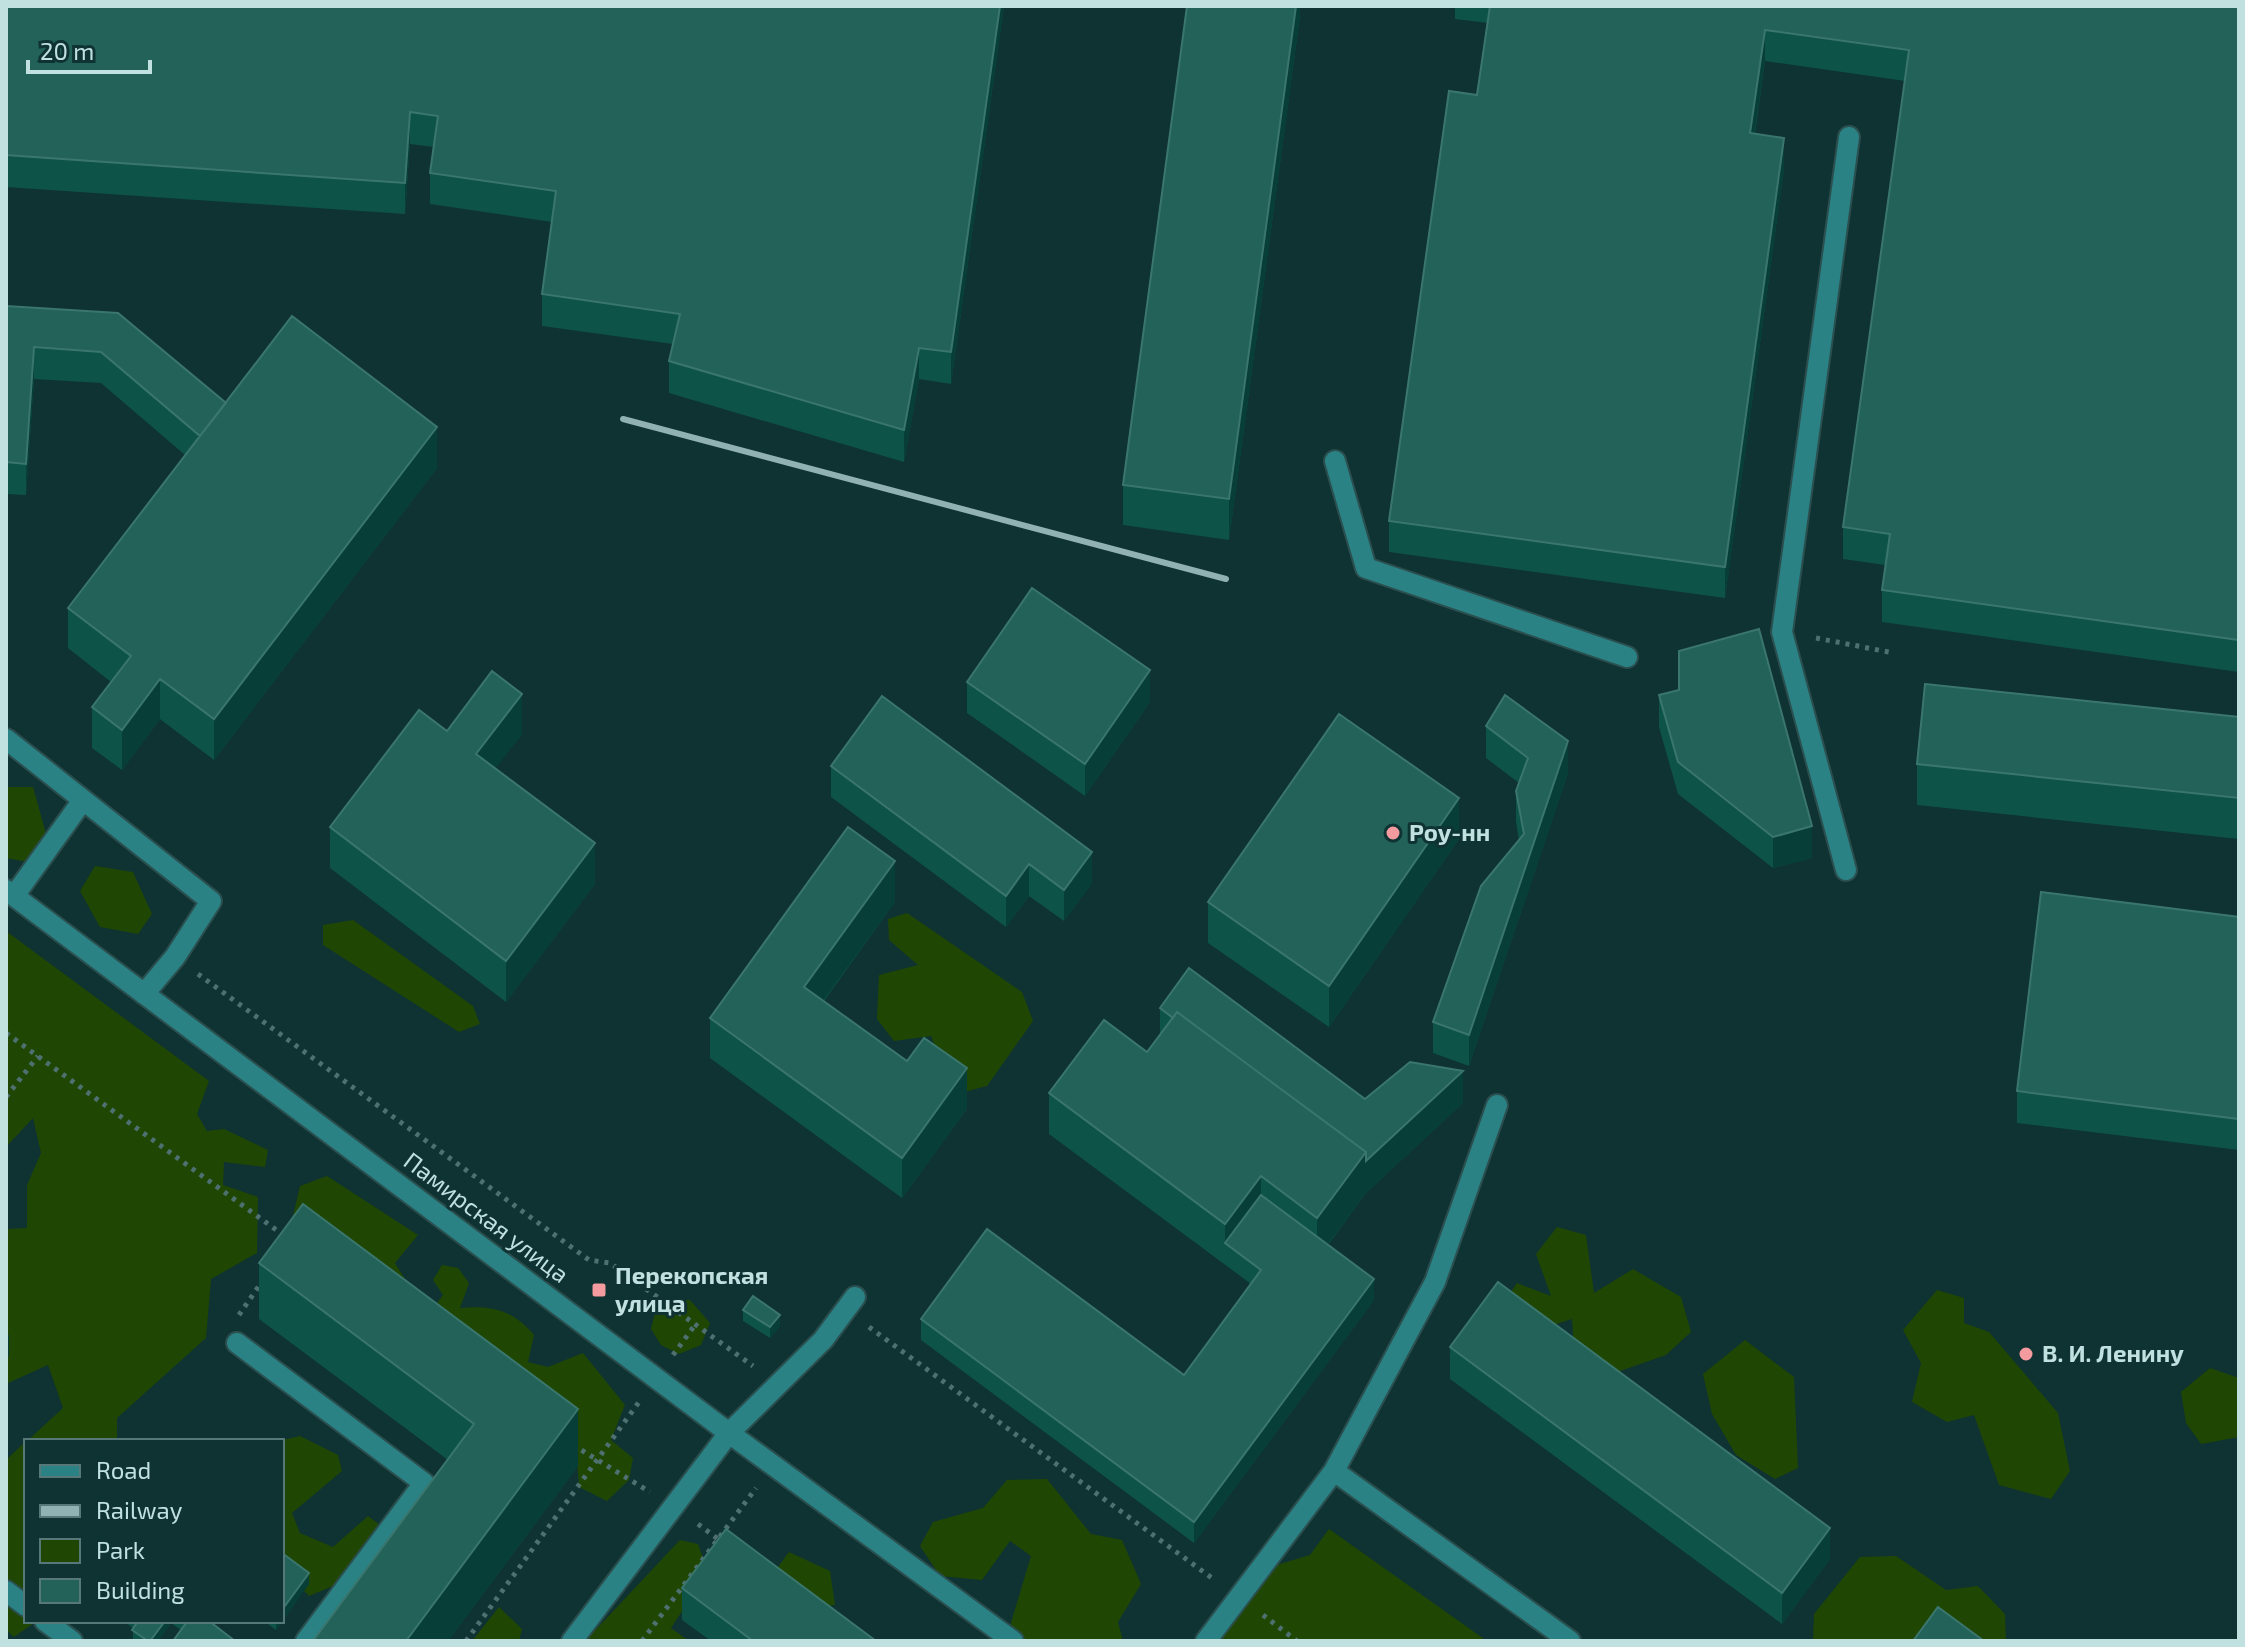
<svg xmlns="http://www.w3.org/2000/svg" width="2245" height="1647" font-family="'Exo 2',sans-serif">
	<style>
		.green { fill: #1f4703 }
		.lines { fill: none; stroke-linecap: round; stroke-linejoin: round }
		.minor-casing { stroke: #2b4e4f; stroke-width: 24 }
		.path { stroke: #4e7071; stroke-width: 5; stroke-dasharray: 4 6; stroke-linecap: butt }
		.minor { stroke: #2a8284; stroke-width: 20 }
		.rail { stroke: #91b2b2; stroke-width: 6 }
		.wall { fill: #0e5348 }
		.shaded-wall { fill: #073f38 }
		.building { fill: #226258; stroke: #3b766e; stroke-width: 2 }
		.poi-dot { fill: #f49b9f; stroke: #0f3233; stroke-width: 3 }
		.labels { text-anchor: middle; stroke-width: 6; stroke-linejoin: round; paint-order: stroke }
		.poi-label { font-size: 24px; font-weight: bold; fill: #c1e1e1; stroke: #0f3233; text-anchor: start }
		.street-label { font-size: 24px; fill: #c1e1e1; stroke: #0f3233 }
	</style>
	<rect width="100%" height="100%" fill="#0f3233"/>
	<path class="green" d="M6 787H33L52 855 28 862 6 858Z
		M95 866 133 872 152 914 138 934 100 927 80 891Z
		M907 913 1022 992 1033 1021 987 1086 964 1092 942 1065 931 1036 894 1041 877 1019 879 975 918 965 889 940 888 919Z
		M353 920 473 1006 480 1024 459 1032 323 945V925Z
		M6 931 209 1081 197 1114 207 1131 224 1129 268 1150 265 1167 224 1162 223 1185 258 1197 257 1253 211 1279 206 1338 117 1418V1441H27L63 1408 48 1365 6 1384V1229L27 1228V1185L41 1153 33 1118 6 1147Z
		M327 1176 418 1235 395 1263 405 1279 372 1301 285 1250 300 1186Z
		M1557 1227 1586 1235 1594 1293 1633 1269 1681 1297 1691 1332 1666 1355 1606 1376 1574 1349 1572 1319 1535 1331 1502 1305 1517 1283 1551 1296 1536 1254Z
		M442 1265 458 1268 469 1283 460 1308C492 1305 513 1310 534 1335L528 1362 548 1367 583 1353 625 1405 611 1440 633 1458 629 1480 607 1501 579 1487 577 1461 431 1311 443 1295 433 1280Z
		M1937 1290 1964 1298V1323L1989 1332 2058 1413 2070 1471 2051 1499 1999 1485 1974 1415 1947 1422 1912 1402 1921 1363 1903 1330Z
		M670 1300H690L710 1323 701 1345 679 1354 661 1345 651 1329 657 1305Z
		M1745 1340 1794 1377 1798 1468 1775 1479 1736 1455 1712 1414 1703 1374Z
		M2210 1368 2239 1378V1437L2201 1444 2186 1423 2181 1392Z
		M300 1436 338 1455 342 1471 292 1513 300 1533 333 1547 368 1516 392 1534 393 1561 309 1596 293 1579 282 1577V1441H279Z
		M26 1441V1621H37L14 1637 6 1630V1460Z
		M1047 1479 1091 1534 1122 1540 1141 1584 1118 1622 1123 1641H1026L1010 1626 1031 1556 1010 1541 982 1580 940 1576 920 1546 933 1522 983 1508 1007 1480Z
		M1329 1529 1487 1641H1214L1267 1568 1310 1555Z
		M680 1540 698 1544 708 1572 671 1628 689 1641H585Z
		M789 1552 830 1571 835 1605 772 1610 755 1598Z
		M1896 1556 1946 1590 1978 1586 2005 1614 2006 1641H1813L1814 1614 1860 1557Z
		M499 1607 522 1629 519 1641H472Z"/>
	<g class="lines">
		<defs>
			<path id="minor" d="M1335 461 1366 568 1627 657
				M6 739 211 901 175 957 144 994
				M1846 870 1782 632 1849 137
				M6 890 729 1433 1013 1641
				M14 896 83 800
				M237 1343 424 1483 306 1641
				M1334 1471 1435 1282 1497 1105
				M6 1591 26 1606
				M45 1621 72 1641
				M572 1641 729 1433 823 1340 855 1297
				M1206 1641 1334 1471 1570 1641"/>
		</defs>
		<use href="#minor" class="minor-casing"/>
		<path class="path" d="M1816 638 1894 653
			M198 974 589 1260 610 1263 753 1366
			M6 1033 286 1237
			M6 1097 38 1056
			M239 1315 263 1280
			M869 1327 1216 1581
			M673 1355 695 1325
			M573 1445 650 1492
			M698 1524 722 1542
			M1263 1615 1297 1641
			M466 1641 639 1402
			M642 1641 756 1488"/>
		<use href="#minor" class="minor"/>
		<path class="rail" d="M623 419 1226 579"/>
	</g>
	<path class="wall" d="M6 6H1004L951 384 919 379 904 462 669 393V361L673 344 542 326V294L552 222 430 204V173L434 147 410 144 405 214 6 187Z
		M1300 6V16L1229 540 1123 525V485Z
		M1455 6H2239V672L1882 622V590L1885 565 1843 559V527L1905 81 1765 61 1755 134 1784 169 1725 598 1389 552V521L1477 95 1488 23 1455 19Z
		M6 306 226 403 437 468 214 760 160 719 122 770 92 748V707L111 682 68 648V608L185 455 101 383 34 379 26 495 6 494Z
		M967 682 1150 702 1085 796 967 713Z
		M1659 695 1812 858 1773 868 1678 794 1659 727Z
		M2239 717V839L1917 805V764Z
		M1486 726 1568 773 1469 1066 1433 1053V1022L1519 840 1516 822V791L1519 783 1486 758Z
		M447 731 522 734 495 768 595 884 506 1002 330 868V827Z
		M831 766 1092 883 1064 921 1029 896 1006 927 831 797Z
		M1459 839 1329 1027 1208 943V902Z
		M895 902 824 1001 967 1109 902 1198 710 1058V1018Z
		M2239 917V1150L2017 1123V1091Z
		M1160 1008 1365 1099 1463 1103 1366 1193 1328 1245 1374 1300 1194 1543 921 1340V1319L1184 1375 1251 1284 1049 1134V1093L1147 1052 1160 1035Z
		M259 1263 578 1466 448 1641H313L448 1460 259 1319Z
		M743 1310 780 1326 770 1338 743 1321Z
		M1450 1347 1830 1559 1782 1624 1450 1379Z
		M309 1584 276 1630 264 1621H282Z
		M682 1588 876 1641H711L682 1620Z
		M123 1621H209L181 1630 171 1623 158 1641H133V1628Z"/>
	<path class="shaded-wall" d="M1000 6H1004L951 384V352Z
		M1296 6H1300V16L1229 540V499Z
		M1765 30V61L1750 165V133Z
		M410 112V144L405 214V183Z
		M1784 138V169L1725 598V567Z
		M34 347V379L26 495V464Z
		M919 348V379L904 462V430Z
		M437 427V468L214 760V719Z
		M1150 670V702L1085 796V764Z
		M160 679V719L122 770V730Z
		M522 694V734L476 794V754Z
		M1568 741V773L1469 1066V1035Z
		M1459 798V839L1329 1027V986Z
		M1812 826V858L1773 868V837Z
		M595 843V884L506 1002V961Z
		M1092 852V883L1064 921V890Z
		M895 861V902L804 1027V987Z
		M1029 864V896L1006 927V896Z
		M967 1068V1109L902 1198V1158Z
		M1463 1071V1103L1366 1193 1317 1259V1218L1366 1152Z
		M1261 1176V1217L1225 1243V1265V1224Z
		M1374 1279V1300L1194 1543V1522Z
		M780 1315V1326L770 1338V1327Z
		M9 1334V1356L6 1360V1339Z
		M578 1409V1466L448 1641H406Z
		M1830 1528V1559L1782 1624V1593Z
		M309 1573V1584L276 1630V1621H282V1610Z
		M165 1621H171V1623L158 1641H150Z"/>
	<path class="building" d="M6 6H1000L951 352 919 348 904 430 669 361 680 314 542 294 556 191 430 173 438 116 410 112 405 183 6 155Z
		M1187 6H1296L1229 499 1123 485Z
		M1490 6H2239V640L1882 590 1890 534 1843 527 1909 50 1765 30 1750 133 1784 138 1725 567 1389 521 1449 91 1477 95Z
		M6 306 118 313 226 403 200 436 101 352 34 347 26 464 6 462Z
		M292 316 437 427 214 719 160 679 122 730 92 707 131 656 68 608Z
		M1032 588 1150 670 1085 764 967 682Z
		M1759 629 1812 826 1773 837 1678 762 1659 695 1679 690V651Z
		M492 671 522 694 476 754 595 843 506 961 330 827 419 710 447 731Z
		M1925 684 2239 717V798L1917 764Z
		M1505 695 1568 741 1469 1035 1433 1022 1481 886 1524 834 1516 791 1528 758 1486 726Z
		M882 696 1092 852 1064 890 1029 864 1006 896 831 766Z
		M1339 714 1459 798 1329 986 1208 902Z
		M848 827 895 861 804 987 907 1061 924 1038 967 1068 902 1158 710 1018Z
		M2041 892 2239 917V1119L2017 1091Z
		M1189 968 1365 1099 1410 1062 1463 1071 1366 1161V1152L1177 1012 1173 1018 1160 1008Z
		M1177 1012 1366 1152 1317 1218 1261 1176 1225 1224 1049 1093 1104 1020 1147 1052Z
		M1261 1195 1374 1279 1194 1522 921 1319 987 1229 1184 1375 1261 1270 1225 1243Z
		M303 1204 578 1409 406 1641H313L474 1424 259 1263Z
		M1498 1282 1830 1528 1782 1593 1450 1347Z
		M753 1296 780 1315 770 1327 743 1310Z
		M726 1529 876 1641H753L682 1588Z
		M282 1553 309 1573 282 1610Z
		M1938 1607 1984 1641H1913Z
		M138 1621H165L150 1641H148L132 1630Z
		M183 1621H209L235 1641H173L186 1623Z"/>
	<g class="poi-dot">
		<circle cx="1393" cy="833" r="8"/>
		<rect x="591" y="1282" width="16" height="16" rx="4"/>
		<circle cx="2026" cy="1354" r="8"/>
	</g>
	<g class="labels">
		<g class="poi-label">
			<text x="1409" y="841">Роу-нн</text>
			<text x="615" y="1284">Перекопская<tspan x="615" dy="28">улица</tspan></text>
			<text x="2042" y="1362">В. И. Ленину</text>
		</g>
		<g class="street-label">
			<text transform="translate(486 1218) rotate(37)" y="8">Памирская улица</text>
		</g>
	</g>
	<rect width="2245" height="1647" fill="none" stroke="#c1e1e1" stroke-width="16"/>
	<rect x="24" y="1439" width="260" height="184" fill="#0f3233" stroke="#567879" stroke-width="2"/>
	<rect x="40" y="1465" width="40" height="12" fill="#2a8284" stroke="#567879" stroke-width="2"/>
	<text x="96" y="1479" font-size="24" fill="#c1e1e1">Road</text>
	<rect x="40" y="1505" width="40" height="12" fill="#91b2b2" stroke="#567879" stroke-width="2"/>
	<text x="96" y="1519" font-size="24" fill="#c1e1e1">Railway</text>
	<rect x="40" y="1539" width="40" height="24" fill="#1f4703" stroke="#567879" stroke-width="2"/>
	<text x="96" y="1559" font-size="24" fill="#c1e1e1">Park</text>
	<rect x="40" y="1579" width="40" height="24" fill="#226258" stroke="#567879" stroke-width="2"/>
	<text x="96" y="1599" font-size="24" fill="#c1e1e1">Building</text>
	<path d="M28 60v12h122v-12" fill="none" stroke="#c1e1e1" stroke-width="4"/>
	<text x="40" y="60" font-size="24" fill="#c1e1e1" stroke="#0f3233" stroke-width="6" paint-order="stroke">20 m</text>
</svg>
